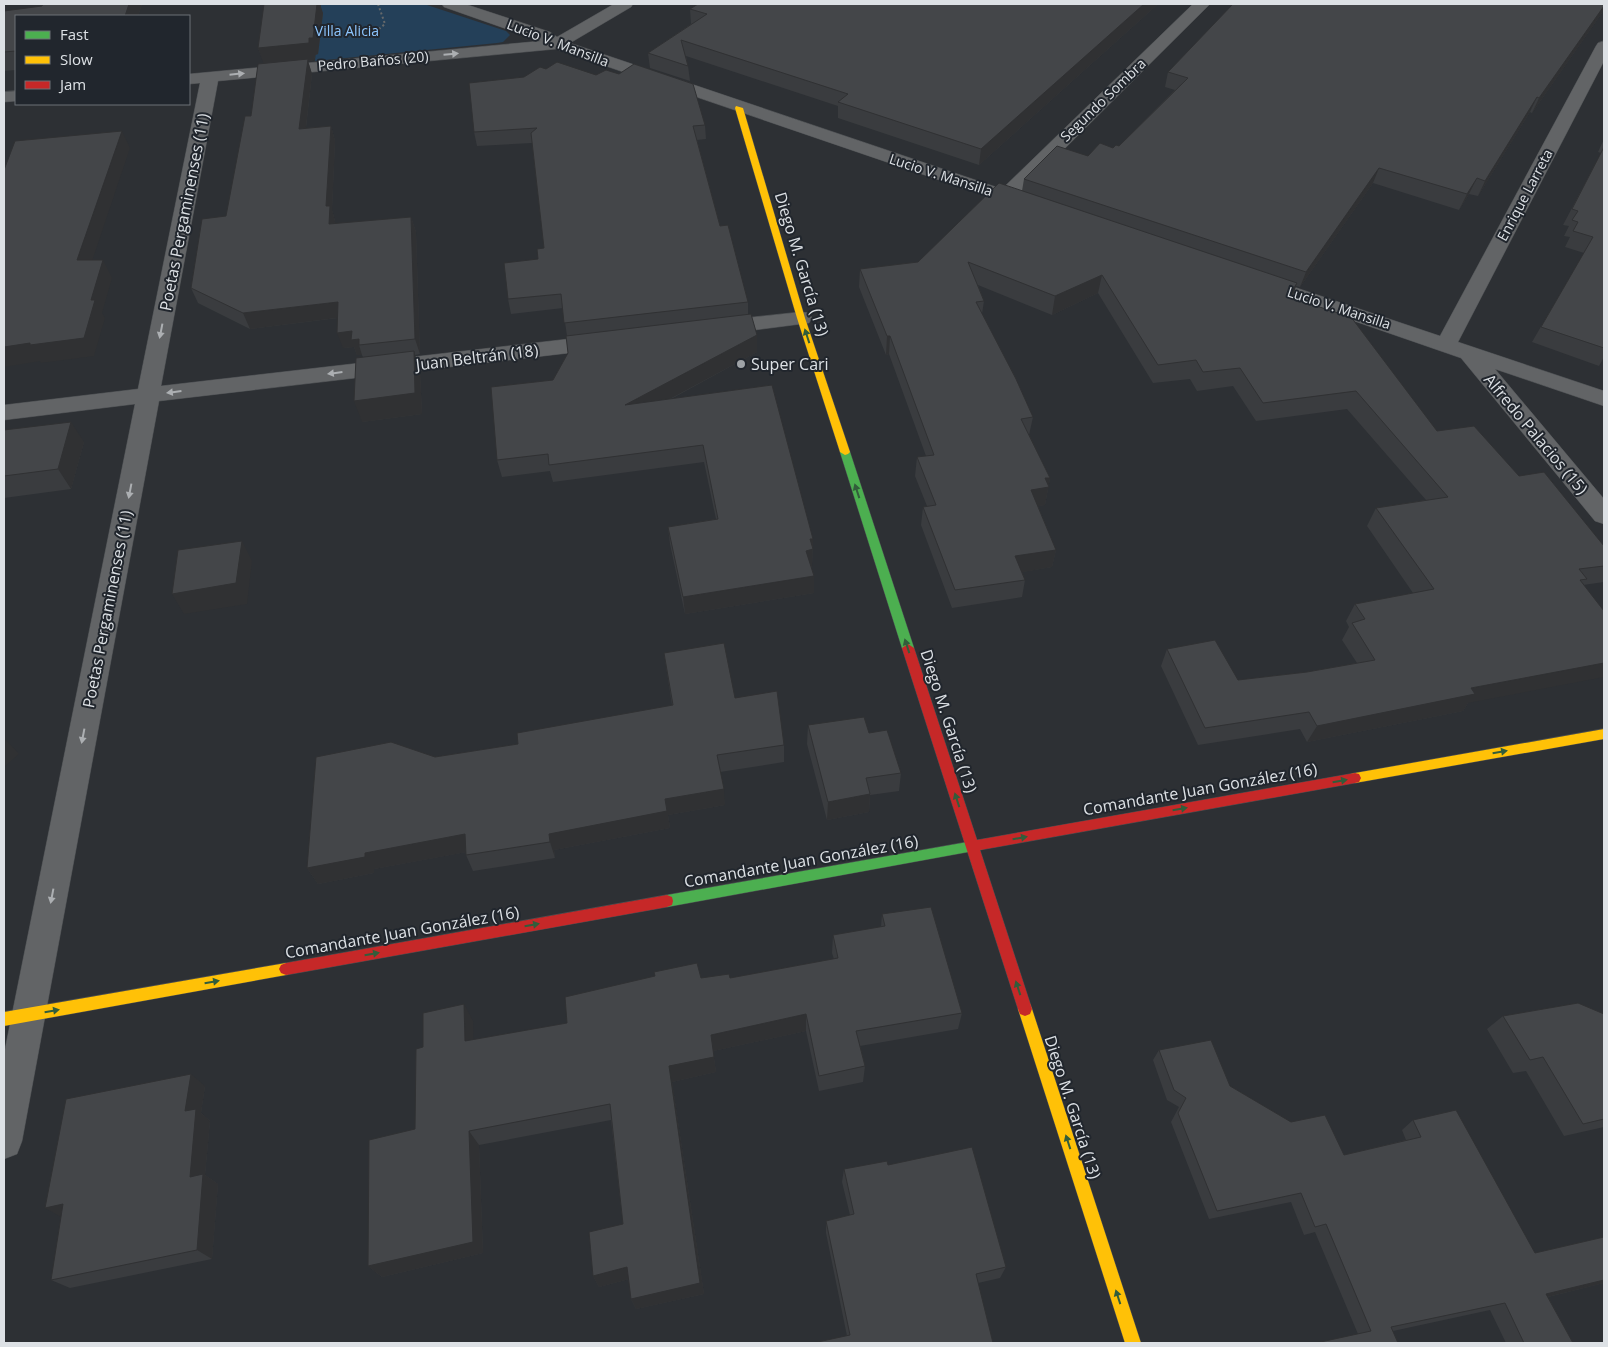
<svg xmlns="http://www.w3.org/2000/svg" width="1608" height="1347" font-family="'Open Sans',sans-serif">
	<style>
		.green { fill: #244059 }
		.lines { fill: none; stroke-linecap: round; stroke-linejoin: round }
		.street-casing { stroke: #4a4d50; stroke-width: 1 }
		.fast-casing { stroke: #4a4d50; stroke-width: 1 }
		.slow-casing { stroke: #4a4d50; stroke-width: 1 }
		.jam-casing { stroke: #4a4d50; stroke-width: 1 }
		.path { stroke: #66696b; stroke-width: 2; stroke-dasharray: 2 2.5; stroke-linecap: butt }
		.street { fill: #626466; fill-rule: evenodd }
		.fast { fill: #4caf50; fill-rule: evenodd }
		.slow { fill: #ffc107; fill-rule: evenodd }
		.jam { fill: #c62828; fill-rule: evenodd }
		.wall { fill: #3a3c3f }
		.shaded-wall { fill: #303133 }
		.building { fill: #444649; stroke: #303133 }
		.oneway { fill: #acafb2 }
		.oneway2 { fill: #325d3b }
		.poi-dot { fill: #9fa3a7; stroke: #21262d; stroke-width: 2 }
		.labels { text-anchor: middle; stroke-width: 4; stroke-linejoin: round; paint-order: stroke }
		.far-park-label { font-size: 14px; fill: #8dc6ff; stroke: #21262d }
		.far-street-label { font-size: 14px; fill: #dde1e5; stroke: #21262d }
		.street-label { font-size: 16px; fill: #dde1e5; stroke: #21262d }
		.poi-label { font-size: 16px; fill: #dde1e5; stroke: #21262d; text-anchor: start }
	</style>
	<rect width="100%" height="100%" fill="#2d3034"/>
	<path class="green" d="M321 4H424L506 31 510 35 503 42 497 43 315 61Z"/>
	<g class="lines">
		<defs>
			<path id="street" d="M442 4H465L550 32 557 37 614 4H633L631 7 570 43 1002 189 1193 4H1210L1018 195 1034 200 1037 204 1034 208 1027 210 556 49 218 81 161 386 603 335 611 337 614 342 611 347 603 349 159 401 22 1141 17 1154 4 1159V1054L135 404 4 420V405L138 389 200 83 189 84V74L541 41 444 7Z
				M1604 41V61L1458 342 1604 391V406L1495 369 1604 499V524L1595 521 1461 358 1253 286 1250 282 1253 278 1260 276 1267 278 1440 336 1596 46 1598 43Z
				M16 91V101L4 102V92Z
				M801 312 809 313 812 318 809 323 716 335 708 333 705 328 708 323 716 321Z"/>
			<path id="fast" d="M845 449 850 452 914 648 908 652 902 648 840 452Z
				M979 840 983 841 985 845 983 849 979 850 667 907 662 905 661 901 662 897 667 895Z"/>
			<path id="slow" d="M736 106 743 108 805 318 850 452 848 454 845 455 840 452 797 318 735 108Z
				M1604 729V739L1355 783 1351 782 1349 778 1351 774 1355 773Z
				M286 963 291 965 293 969 291 973 286 975 4 1026V1012Z
				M1025 1002 1030 1004 1032 1009 1141 1343H1125L1018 1009 1020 1004Z"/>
			<path id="jam" d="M908 644 914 648 977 840 1355 773 1359 774 1361 778 1359 782 1355 783 980 850 1032 1009 1030 1014 1025 1016 1020 1014 1018 1009 902 648Z
				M667 895 672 897 673 901 672 905 667 907 286 975 281 973 279 969 281 965 286 963Z"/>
		</defs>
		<use href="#street" class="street-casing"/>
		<use href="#fast" class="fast-casing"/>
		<use href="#slow" class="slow-casing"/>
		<use href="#jam" class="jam-casing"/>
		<path class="path" d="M378 4 385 24 379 29"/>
		<use href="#street" class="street"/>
		<use href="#fast" class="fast"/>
		<use href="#slow" class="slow"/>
		<use href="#jam" class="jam"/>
	</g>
	<path class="wall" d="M142 4 138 16H16V70L4 71V11Z
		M698 4H1158L979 165 838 118V106L686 56 688 66 690 81 650 68 648 53 691 24 690 9Z
		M1604 4V10L1532 113 1530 112 1478 196 1469 194 1459 210 1373 183 1300 287 1296 286 1292 298 1437 431 1519 476 1604 546V582L1583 585 1468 703 1463 711 1307 742 1300 729 1198 745 1161 666 1167 649 1238 680 1307 672 1357 663 1342 640 1349 627 1346 621 1355 604 1413 593 1367 526 1376 508 1426 500 1347 409 1256 421 1233 386 1197 391 1190 379 1153 383 1098 293 1052 315 978 285 984 301 982 314 1033 417 1029 435 1050 478 1045 505 1038 506 1056 550 1052 567 1022 572 1025 580 1022 597 952 608 921 525 923 507 927 506 915 476 917 457 926 456 889 354 886 355 859 287 860 269 918 262 1022 191 1024 179 1088 156 1119 146 1175 90 1165 87 1168 72Z
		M323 13 318 54 315 55 314 60 308 61 312 74 306 128 331 126 335 141 332 210 335 221V224L411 217 416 232 420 354 415 355 420 372 422 414 362 422 363 357 362 355H357L354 347 343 348 338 318 250 329 198 303 191 288 226 216 264 63 258 48Z
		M546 69 596 75 619 74 705 125 706 139 697 140 720 226 748 302V315L757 352 671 399 813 539 812 566 811 567 814 593 685 614 670 544 668 527 716 519 704 462 553 482 550 471 502 477 497 460 553 380 568 353 567 336 563 308 511 314 508 299 538 259 544 248 532 143 477 146 474 132 524 77Z
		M1604 139V357L1599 366 1532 342 1584 253 1565 247 1570 237 1564 236 1569 226 1563 225 1601 153 1598 152Z
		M4 430 84 442 71 489 4 498Z
		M664 653 735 698 784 745V762L720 772 725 805 668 815 670 828 554 850 555 858 473 871 466 855V852L374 869V873L318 884 307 868 435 757 518 744 672 705Z
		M808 725 869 733 901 773 899 791 870 795 869 812 827 820 807 744Z
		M882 914 962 1013 958 1029 860 1046 865 1066 863 1082 819 1091 806 1031 713 1051 716 1072 672 1082 704 1294 636 1309 631 1299 629 1279 599 1287 593 1276 623 1224 611 1120 479 1145 483 1253 382 1277 368 1266 415 1129 423 1047 473 1021V1040L567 1023 701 978H730L834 959 832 953 833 935 881 927Z
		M1604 1014V1127L1564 1136 1526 1071 1513 1073 1487 1029 1503 1016Z
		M1159 1050 1230 1086 1344 1155 1406 1140 1402 1130 1413 1120 1535 1253 1604 1237V1283L1548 1297 1573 1343H1506L1490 1310 1393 1331 1358 1334 1315 1232 1304 1235 1291 1202 1209 1219 1171 1122 1179 1107 1167 1100 1153 1060Z
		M205 1086 201 1113 210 1121 205 1175 218 1184 212 1259 70 1288 51 1280Z
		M888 1165 1006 1267 1000 1278 978 1283 993 1343 847 1336 826 1233V1221L850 1215 842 1182 844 1169Z"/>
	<path class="shaded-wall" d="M129 4H142L138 16H125Z
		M317 4H320L323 13 318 54 315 55 314 60 308 61 312 74 304 144 299 129 264 65 258 48 309 38Z
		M1144 4H1158L979 165 981 149Z
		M1604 6V10L1532 113 1539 98Z
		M1537 97 1530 112 1478 196 1485 181Z
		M331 126 335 141 332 210 335 221 334 240 329 224 326 206Z
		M122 131 130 148 86 279 77 260Z
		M1379 168 1373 183 1300 287 1306 272Z
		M1477 178 1469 194 1459 210 1467 194Z
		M411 217 416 232 420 354 415 339Z
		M103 260 112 278 102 313 105 318 94 356 41 363 40 361 4 367V347L91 300Z
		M1102 275 1098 293 1052 315 1055 296Z
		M1297 283 1291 301 1288 297Z
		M338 302 344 317 250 329 243 313Z
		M352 331 359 339V345L362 355H357L354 347 343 348 337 333Z
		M757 335V352L627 422 625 405Z
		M887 336H890L889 354 886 355Z
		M414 351 420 372 422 414 362 422 354 401Z
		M71 422 84 442 71 489 58 469Z
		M1045 478H1050L1045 505 1027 508 1031 490Z
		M810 539H813L812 566 806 568V551Z
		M242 541 252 561 247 604 184 614 172 594Z
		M1056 550 1052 567 1011 574 1015 556Z
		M814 576V593L685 614 683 597Z
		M1604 663V677L1468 703 1463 711 1307 742 1317 726 1471 688Z
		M4 738 19 754 4 767Z
		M724 789 725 805 668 815 670 828 554 850 555 858 550 842 549 834 665 799Z
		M870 794 869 812 827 820 828 802Z
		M465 834 472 851 374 869V873L318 884 307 868 365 853Z
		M464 1004 473 1021 474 1058 465 1041Z
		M806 1014V1031L713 1051 716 1072 672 1082 704 1294 636 1309 631 1299 669 1066 711 1035Z
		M191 1074 205 1086 201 1113 210 1121 205 1175 218 1184 212 1259 197 1250 190 1177 185 1111Z
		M469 1131 479 1145 483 1253 382 1277 368 1266Z
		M63 1204V1218L45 1208Z
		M627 1267 633 1278 599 1287 593 1276Z
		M1604 1280V1283L1531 1301 1546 1294Z"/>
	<path class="building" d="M43 4H129L125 16H16V51L4 52V11L42 6Z
		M264 4H317L313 38H309V43L258 48Z
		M698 4H1144L981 149 838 102 848 94 681 40 688 66 648 53 707 14 690 9Z
		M1233 4H1604V6L1539 98 1537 97 1485 181 1477 178 1467 194 1379 168 1306 272 1024 179 1057 146 1088 156 1100 143 1113 148 1116 145 1119 146 1188 78 1168 72Z
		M308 59 299 129 331 126 326 206H330L329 224 411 217 415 339 359 345V339L351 340 352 331 337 333 338 302 243 313 191 288 202 219 226 216 245 116H251L258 64Z
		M557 62 596 75 606 70 619 74 634 64 693 84 705 125 693 126 720 226 728 225 748 302 564 323 561 294 508 299 504 263 538 259 537 249 544 248 531 133 537 128 474 132 469 83 524 77 540 67 546 69Z
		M122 131 77 260H103L91 300H95L84 338 30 345V343L4 347V170L15 141Z
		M1604 147V348L1541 327 1593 237 1573 231 1578 222 1572 220 1578 211 1572 209Z
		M999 183 1297 283 1288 297 1351 317 1437 431 1474 426 1519 476 1544 472 1604 546V566L1579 569 1587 579 1580 580 1604 611V663L1471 688 1475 694 1317 726 1309 712 1205 728 1167 649 1215 640 1238 680 1307 672 1375 660 1352 623 1365 619 1355 604 1434 589 1376 508 1448 497 1356 391 1263 403 1240 368 1203 372 1196 360 1158 365 1102 275 1055 296 968 262 984 301 976 302 1016 379 1033 417 1021 419 1050 478H1045L1049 487 1031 490 1056 550 1015 556 1025 580 955 590 923 507 936 505 917 457 934 455 890 336H887L860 269 918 262Z
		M751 314 757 335 625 405 772 385 813 539H810L813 549 806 551 814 576 683 597 668 527 718 519 703 445 549 465 548 454 497 460 491 387 553 380 568 353 566 336Z
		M414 351 415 393 354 401 356 358Z
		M71 422 58 469 4 476V430Z
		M242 541 236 583 172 594 178 550Z
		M724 643 735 698 777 691 784 745 717 755 724 789 665 799 667 811 549 834 550 842 466 855 465 834 365 853V857L307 868 316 757 391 742 435 757 518 744 517 733 673 705 664 653Z
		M864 717 869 733 887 730 901 773 866 778 870 794 828 802 808 725Z
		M931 907 962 1013 856 1031 865 1066 819 1076 806 1014 711 1035 714 1057 669 1066 700 1283 631 1299 627 1267 593 1276 589 1232 623 1224 610 1104 469 1131 473 1242 368 1266 369 1140 415 1129 416 1049 423 1047V1013L464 1004 465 1041 567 1023 565 997 655 976 654 972 697 963 701 978 729 974 730 978 838 958 833 935 885 926 882 914Z
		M1578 1003 1604 1014V1119L1583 1124 1543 1057 1530 1060 1503 1016Z
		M1211 1040 1230 1086 1291 1122 1325 1115 1344 1155 1421 1137 1413 1120 1456 1110 1535 1253 1604 1237V1280L1546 1294 1573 1343H1524L1505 1303 1391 1327 1398 1343H1316L1371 1331 1326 1224 1315 1227 1301 1193 1217 1211 1178 1113 1186 1098 1174 1090 1159 1050Z
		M191 1074 185 1111 196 1109 190 1177 203 1174 197 1250 51 1280 63 1204 45 1208 66 1099Z
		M972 1147 1006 1267 976 1274 993 1343H813L850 1335 826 1221 854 1214 844 1169 887 1161 888 1165Z"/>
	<defs><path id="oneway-solid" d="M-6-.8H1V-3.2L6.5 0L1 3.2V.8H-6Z" transform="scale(1.25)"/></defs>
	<g class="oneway">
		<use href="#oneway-solid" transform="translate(451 54) rotate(-5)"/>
		<use href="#oneway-solid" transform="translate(237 74) rotate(-6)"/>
		<use href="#oneway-solid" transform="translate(161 331) rotate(101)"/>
		<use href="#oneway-solid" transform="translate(335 373) rotate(173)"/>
		<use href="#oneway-solid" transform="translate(174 392) rotate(173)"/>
		<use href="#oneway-solid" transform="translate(130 491) rotate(101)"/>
		<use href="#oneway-solid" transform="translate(83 736) rotate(101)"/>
		<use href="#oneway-solid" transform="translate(52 896) rotate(101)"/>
	</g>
	<g class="oneway2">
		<use href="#oneway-solid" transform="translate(807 336) rotate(-108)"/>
		<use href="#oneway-solid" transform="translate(857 491) rotate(-108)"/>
		<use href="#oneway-solid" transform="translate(907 646) rotate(-108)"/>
		<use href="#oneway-solid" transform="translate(1500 752) rotate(-10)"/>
		<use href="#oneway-solid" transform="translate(1340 781) rotate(-10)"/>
		<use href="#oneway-solid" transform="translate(957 800) rotate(-108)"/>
		<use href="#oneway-solid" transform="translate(1180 809) rotate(-10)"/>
		<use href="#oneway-solid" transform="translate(1020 838) rotate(-10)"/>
		<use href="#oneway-solid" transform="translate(532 925) rotate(-10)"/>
		<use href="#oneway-solid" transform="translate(372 954) rotate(-10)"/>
		<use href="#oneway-solid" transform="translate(212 982) rotate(-10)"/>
		<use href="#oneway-solid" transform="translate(1018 988) rotate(-108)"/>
		<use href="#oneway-solid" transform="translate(52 1011) rotate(-10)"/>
		<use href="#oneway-solid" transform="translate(1068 1142) rotate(-108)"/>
		<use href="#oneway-solid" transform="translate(1118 1297) rotate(-108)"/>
	</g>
	<circle class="poi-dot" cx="741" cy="364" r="5"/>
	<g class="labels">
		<g class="far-park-label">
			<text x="347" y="36">Villa Alicia</text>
		</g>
		<g class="far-street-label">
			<text transform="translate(558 43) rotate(21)" y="5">Lucio V. Mansilla</text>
			<text transform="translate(373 61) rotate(-5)" y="5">Pedro Baños (20)</text>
			<text transform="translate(1103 100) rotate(-44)" y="5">Segundo Sombra</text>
			<text transform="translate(941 175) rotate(18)" y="5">Lucio V. Mansilla</text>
			<text transform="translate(1525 195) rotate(-62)" y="5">Enrique Larreta</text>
			<text transform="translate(1339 308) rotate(18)" y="5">Lucio V. Mansilla</text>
		</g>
		<g class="street-label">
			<text transform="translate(184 212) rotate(-79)" y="6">Poetas Pergaminenses (11)</text>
			<text transform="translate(802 264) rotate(73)" y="6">Diego M. García (13)</text>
			<text transform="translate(477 357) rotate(-7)" y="6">Juan Beltrán (18)</text>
			<text transform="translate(1536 434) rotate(50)" y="6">Alfredo Palacios (15)</text>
			<text transform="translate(107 609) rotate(-79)" y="6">Poetas Pergaminenses (11)</text>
			<text transform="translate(949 721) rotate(72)" y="6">Diego M. García (13)</text>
			<text transform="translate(1200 789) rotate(-10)" y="6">Comandante Juan González (16)</text>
			<text transform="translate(801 861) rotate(-10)" y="6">Comandante Juan González (16)</text>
			<text transform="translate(402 932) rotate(-10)" y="6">Comandante Juan González (16)</text>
			<text transform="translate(1073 1107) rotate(72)" y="6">Diego M. García (13)</text>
		</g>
		<g class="poi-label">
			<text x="751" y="370">Super Cari</text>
		</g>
	</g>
	<rect width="1608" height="1347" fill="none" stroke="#dde1e5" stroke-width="10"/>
	<rect x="15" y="15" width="175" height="90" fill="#21262d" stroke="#6c7177"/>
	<rect x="25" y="31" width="25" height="8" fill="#4caf50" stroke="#6c7177"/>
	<text x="60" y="40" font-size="15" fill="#dde1e5">Fast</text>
	<rect x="25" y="56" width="25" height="8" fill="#ffc107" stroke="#6c7177"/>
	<text x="60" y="65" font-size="15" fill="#dde1e5">Slow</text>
	<rect x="25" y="81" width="25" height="8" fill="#c62828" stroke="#6c7177"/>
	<text x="60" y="90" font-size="15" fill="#dde1e5">Jam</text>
</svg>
